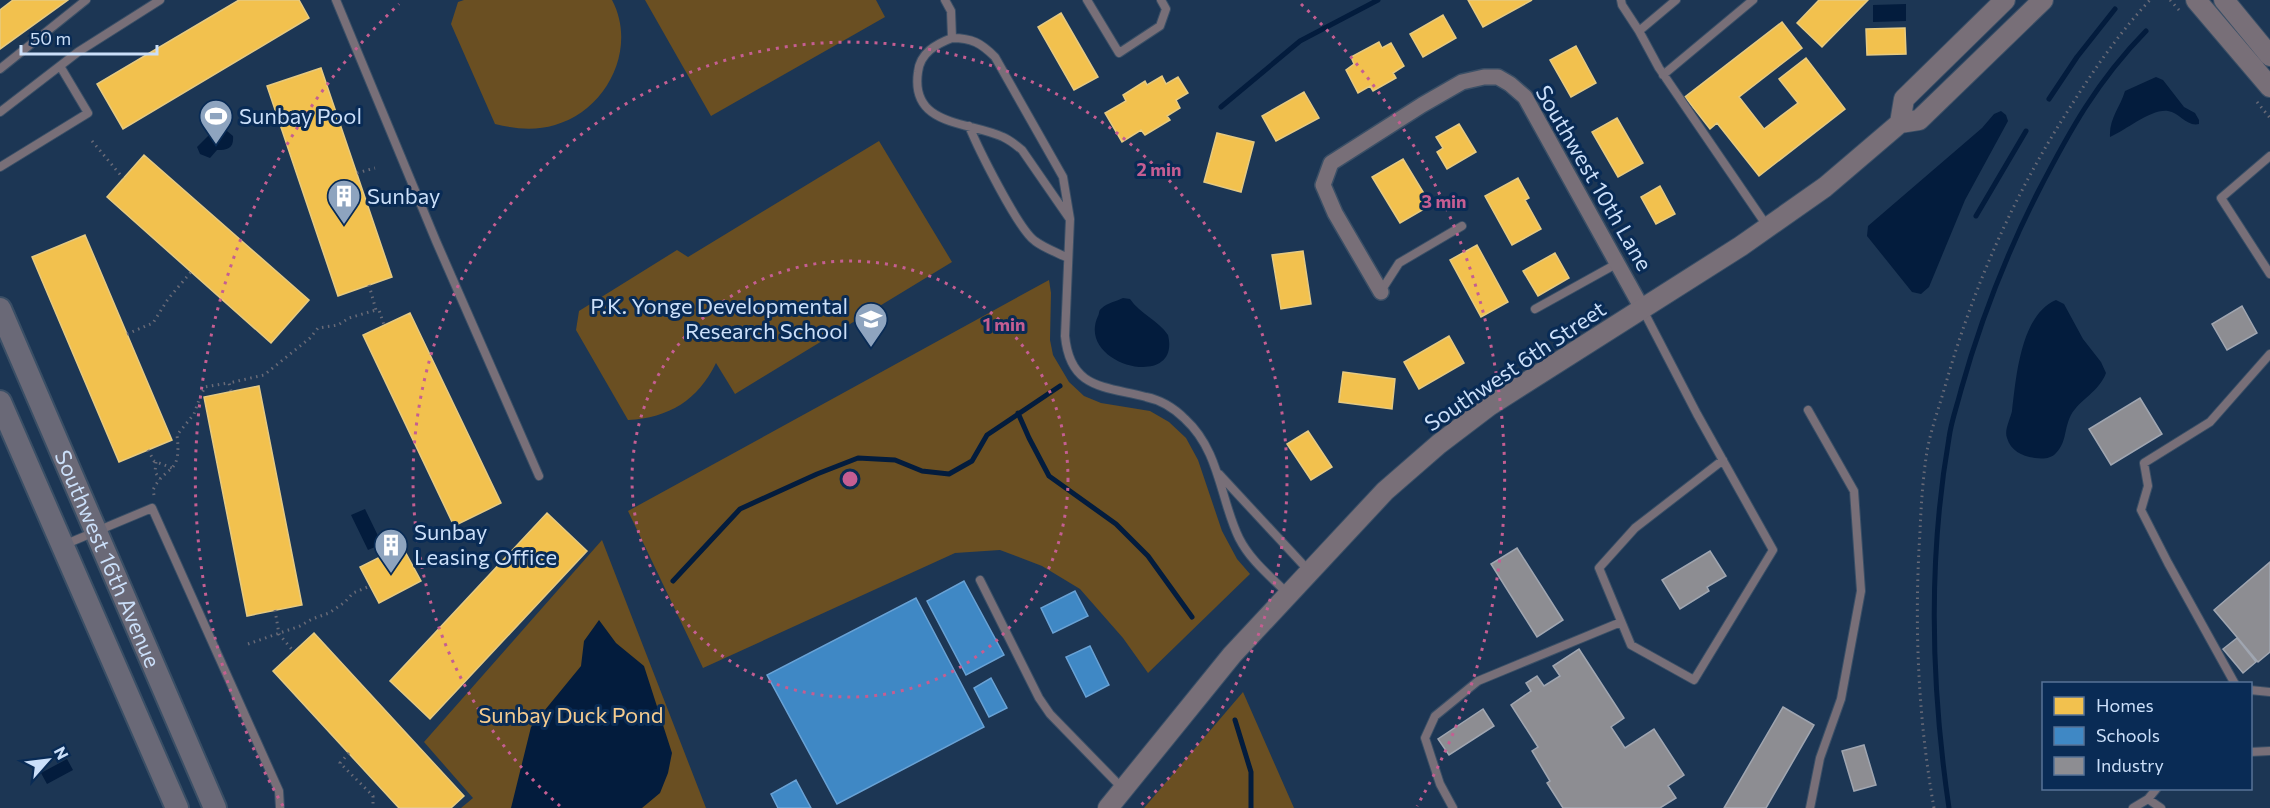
<svg xmlns="http://www.w3.org/2000/svg" width="2270" height="808" font-family="Commissioner,sans-serif">
	<style>
		.green { fill: #6a4f22 }
		.water { fill: #031c3d }
		.homes { fill: #f2c14e; stroke: #e6ca81; stroke-width: 1.5 }
		.schools { fill: #3f88c5; stroke: #69a2d5; stroke-width: 1.5 }
		.industry { fill: #8d8d92; stroke: #a0a6b1; stroke-width: 1.5 }
		.lines { fill: none; stroke-linecap: round; stroke-linejoin: round }
		.stream { stroke: #031c3d; stroke-width: 5 }
		.service-casing { stroke: #3a4f66; stroke-width: 10 }
		.minor-casing { stroke: #3a4f66; stroke-width: 18 }
		.tertiary-casing { stroke: #3a4f66; stroke-width: 22 }
		.secondary-casing { stroke: #3a4f66; stroke-width: 26 }
		.path { stroke: #686a77; stroke-width: 3; stroke-dasharray: 1.5 4.5; stroke-linecap: butt }
		.service { stroke: #786f78; stroke-width: 8 }
		.minor { stroke: #786f78; stroke-width: 15 }
		.tertiary { stroke: #786f78; stroke-width: 20 }
		.secondary { stroke: #6a6977; stroke-width: 22 }
		.ring { fill: none; stroke: #c55e92; stroke-width: 3; stroke-dasharray: 3 6 }
		.labels { text-anchor: middle; stroke-width: 6; stroke-linejoin: round; paint-order: stroke }
		.poi-label { font-size: 22px; fill: #cbdff9; stroke: #092b55; text-anchor: start }
		.street-label { font-size: 22px; fill: #cbdff9; stroke: #092b55 }
		.park-label { font-size: 22px; fill: #f6cc8f; stroke: #092b55 }
		.centre { fill: #c55e92; stroke: #092b55; stroke-width: 3 }
		.ring-label { font-size: 18px; text-anchor: middle; font-weight: bold; fill: #c55e92; stroke: #092b55; stroke-width: 6; stroke-linejoin: round; paint-order: stroke }
	</style>
	<rect width="100%" height="100%" fill="#1c3654"/>
	<path class="green" d="M464 0H612C638 49 606 111 555 125 535 131 515 129 495 124L451 24 458 2Z
		M645 0H876L885 17 711 116Z
		M879 141 952 262 735 394 716 363C698 400 669 418 628 420L576 330 579 311 677 250 688 257Z
		M1049 280 1051 293 1050 340 1053 355 1069 382 1084 396 1101 403 1150 411 1169 422 1186 438 1198 460 1222 531 1237 559 1250 574 1148 673 1123 638 1080 589 1042 566 1000 550 955 553 703 668 628 511Z
		M602 540 706 808H461L473 798 424 742Z
		M1243 692 1294 808H1144Z"/>
	<path class="water" d="M1906 4V21L1873 22V5Z
		M2156 77 2163 80 2184 107 2195 113 2199 120V124C2187 127 2180 113 2168 111 2150 109 2127 130 2110 137 2109 118 2120 108 2125 91Z
		M2001 111 2006 115 2008 121 1965 200 1929 287 1921 294 1912 292 1867 236 1868 226 1982 128 1994 114Z
		M222 131H227L233 136C234 148 228 150 217 150L210 158 200 154 197 147 210 134Z
		M1123 298 1130 299C1140 314 1158 320 1168 335 1182 392 1075 365 1098 316 1100 312 1098 311 1102 308 1107 303 1117 301 1123 298Z
		M2056 300 2064 304 2083 339 2101 362 2106 373C2099 392 2080 399 2071 415 2064 428 2067 442 2056 453 2051 459 2042 459 2035 458 2022 456 2011 451 2007 438 2004 430 2010 420 2012 411 2016 380 2020 315 2056 300Z
		M365 509 382 544 368 550 351 515Z
		M599 620 616 643 644 666 672 753 668 773 660 793 642 808H511L531 727 581 666 584 641Z
		M67 759 73 770 47 784 41 773Z"/>
	<path class="homes" d="M13 0H68L0 49V10Z
		M239 0H299L309 18 123 129 97 84Z
		M1468 0H1532L1483 27Z
		M1819 0H1868L1822 47 1797 23Z
		M1061 13 1098 77 1074 90 1038 27Z
		M1443 15 1456 38 1423 57 1410 34Z
		M1782 22 1802 48 1739 97 1764 129 1798 103 1779 79 1806 58 1845 109 1759 176 1717 123 1710 129 1685 97Z
		M1905 28 1906 54 1867 55 1866 29Z
		M1379 42 1382 48 1391 43 1404 66 1393 73 1396 78 1373 91 1370 86 1358 93 1346 70 1354 64 1351 57Z
		M1576 46 1596 83 1571 97 1550 60Z
		M321 68 392 277 338 296 267 86Z
		M1162 76 1166 84 1178 77 1188 93 1176 100 1180 108 1167 116 1170 120 1145 135 1141 130 1122 142 1105 113 1126 101 1123 95 1145 81 1147 85Z
		M1304 92 1319 118 1276 141 1262 116Z
		M1617 118 1643 163 1618 177 1592 132Z
		M1459 124 1476 152 1447 169 1437 152 1443 148 1436 137Z
		M1217 133 1254 142 1241 192 1204 182Z
		M144 155 309 300 271 343 107 197Z
		M1403 159 1431 205 1400 223 1372 177Z
		M1518 178 1529 198 1525 200 1541 229 1512 245 1485 196Z
		M1660 186 1675 214 1656 224 1641 197Z
		M85 235 172 440 119 462 32 257Z
		M1477 245 1508 302 1481 317 1450 260Z
		M1303 251 1311 304 1281 309 1272 255Z
		M1555 253 1569 278 1538 296 1523 271Z
		M410 313 501 503 454 526 363 335Z
		M1449 336 1464 363 1419 389 1404 362Z
		M1343 372 1395 379 1392 409 1339 402Z
		M259 386 302 605 247 616 204 397Z
		M1308 431 1332 467 1311 480 1287 444Z
		M547 513 587 551 430 719 390 681Z
		M402 546 421 581 379 603 360 567Z
		M314 633 464 796 451 808H399L273 671Z"/>
	<path class="schools" d="M964 581 1004 655 966 675 927 601Z
		M1075 591 1088 616 1053 633 1041 608Z
		M916 598 984 727 837 804 767 675Z
		M1090 646 1109 685 1086 697 1066 657Z
		M991 678 1007 708 989 717 974 688Z
		M796 780 811 808H778L771 794Z"/>
	<path class="industry" d="M2242 306 2257 333 2227 350 2212 324Z
		M2140 398 2162 434 2111 465 2089 429Z
		M1517 548 1563 620 1537 637 1491 564Z
		M1710 551 1726 576 1707 587 1709 591 1680 609 1662 580Z
		M2270 562V652L2258 662 2214 610Z
		M2237 638 2256 662 2243 673 2223 649Z
		M1579 649 1624 718 1611 727 1625 748 1654 729 1684 775 1668 786 1676 798 1660 808H1563L1547 783 1550 781 1532 751 1538 747 1511 705 1531 691 1526 683 1537 676 1544 686 1560 676 1553 666Z
		M1783 707 1814 725 1766 808H1724Z
		M1483 709 1494 726 1449 755 1438 739Z
		M1864 745 1876 785 1854 791 1842 751Z"/>
	<g class="lines">
		<path class="stream" d="M2049 99 2077 57 2115 9
			M1221 107 1300 41 1378 0
			M1976 216 2026 131
			M1018 413 1029 438 1049 476 1116 524 1148 556 1192 617
			M673 581 740 509 817 474 858 458 895 460 922 471 949 474 972 461 987 435 1060 386
			M1235 720 1251 772V808
			M1949 808C1931 686 1928 559 1949 438 1951 422 1957 406 1961 390 1980 322 2006 255 2038 192 2070 130 2097 81 2146 31"/>
		<defs>
			<path id="service" d="M336 0 436 241 539 476
				M945 0 951 11 952 38C972 38 981 43 995 57L1063 177 1070 219 1065 336C1070 389 1104 386 1146 397 1161 400 1175 409 1185 419 1220 451 1220 499 1239 538 1250 560 1270 576 1287 593
				M1087 0 1119 53 1160 26 1166 9 1161 0
				M1621 0 1622 5 1639 31
				M1676 0 1639 31 1659 68 1767 226
				M952 38C936 44 920 53 918 72 910 127 969 121 1003 137 1010 140 1016 145 1022 150L1069 218
				M0 69 86 0
				M1663 75 1753 0
				M0 112 78 52 160 0
				M969 126C978 148 1018 229 1035 241 1044 248 1058 253 1068 258
				M2270 156 2221 198 2270 274
				M0 167 88 113 60 66
				M1381 291 1399 263 1462 226
				M1535 309 1618 263
				M1643 310 1697 414 1773 550 1694 680 1631 645 1599 568 1635 528 1723 460
				M1808 410 1854 491 1861 591 1841 699 1820 758 1810 808
				M1219 474 1309 571
				M66 544 152 508 279 791 280 808
				M980 580 1039 698 1050 714 1123 789
				M2235 684 2168 563 2141 510 2148 486 2144 463 2210 422 2270 354
				M2250 690 2270 692
				M2250 752 2270 751
				M2148 799 2157 788
				M1453 808 1440 784 1425 738 1435 716 1478 681 1621 622
				M2133 808 2148 799 2161 808"/>
			<path id="minor" d="M1381 292 1335 213 1323 185 1331 163 1422 105 1462 82 1484 77H1498L1510 84 1525 97 1643 310"/>
			<path id="tertiary" d="M2196 0 2270 87
				M2224 0 2270 56
				M1900 123 1904 99 2005 0
				M1108 808 1232 655 1385 491 1439 444 1489 406 1741 246 1825 187 1900 123 1919 120 2043 0"/>
			<g id="secondary">
				<path id="s1" d="M0 309 215 808"/>
				<path d="M0 402 177 808"/>
			</g>
		</defs>
		<use href="#service" class="service-casing"/>
		<use href="#minor" class="minor-casing"/>
		<use href="#tertiary" class="tertiary-casing"/>
		<use href="#secondary" class="secondary-casing"/>
		<path class="path" d="M2170 0 2179 10
			M2257 102 2270 118
			M92 141 123 178
			M357 173 375 168
			M369 285 376 310H379L384 325
			M127 334 153 323 168 299 191 272
			M231 391 229 383 264 375 310 338 318 328 338 325 349 318 376 310
			M148 450 154 461 172 468
			M156 462 155 472 160 479
			M154 495 153 490C166 463 182 477 177 435L194 414 200 397 205 387 228 383
			M275 610 279 634 294 652
			M248 644 300 626 312 619 329 613 345 602 353 593 370 586
			M349 753 340 763 373 796V808
			M1934 808C1918 718 1914 624 1920 532 1921 505 1923 477 1927 451 1931 430 1938 410 1944 390 1972 290 2013 196 2069 109 2093 71 2119 33 2150 0"/>
		<use href="#service" class="service"/>
		<use href="#minor" class="minor"/>
		<use href="#tertiary" class="tertiary"/>
		<use href="#secondary" class="secondary"/>
	</g>
	<g class="ring">
		<circle cx="850" cy="479" r="218"/>
		<path d="M560 806A437 437 0 1 1 1140 806"/>
		<path d="M283 806A655 655 0 0 1 399 4M1301 4A655 655 0 0 1 1417 806"/>
	</g>
	<defs>
		<symbol id="stadium-pin" viewBox="-11 -11 22 30"><path d="M0 17L-7.5 6A9.5 9.5 0 1 1 7.5 6Z" fill="#8ea4bf" stroke="#092b55"/><path d="M0-5a6.5 5 0 1 0 0 10a6.5 5 0 1 0 0-10ZM-3.5-1.8h7v3.6h-7Z" fill="#fff"/></symbol>
		<symbol id="building-pin" viewBox="-11 -11 22 30"><path d="M0 17L-7.5 6A9.5 9.5 0 1 1 7.5 6Z" fill="#8ea4bf" stroke="#092b55"/><path d="M-4-6H4V6H1V3H-1V6H-4ZM-2.5-4.3h1.7v1.8h-1.7ZM.8-4.3h1.7v1.8H.8ZM-2.5-1h1.7V.8h-1.7ZM.8-1h1.7V.8H.8Z" fill="#fff"/></symbol>
		<symbol id="school-pin" viewBox="-11 -11 22 30"><path d="M0 17L-7.5 6A9.5 9.5 0 1 1 7.5 6Z" fill="#8ea4bf" stroke="#092b55"/><path d="M0-5L7-2L0 1L-7-2ZM-4 1L0 2.5L4 1V4Q0 6-4 4Z" fill="#fff"/></symbol>
	</defs>
	<g fill-rule="evenodd">
		<use href="#stadium-pin" x="197" y="97" width="38" height="52"/>
		<use href="#building-pin" x="325" y="177" width="38" height="52"/>
		<use href="#school-pin" x="852" y="300" width="38" height="52"/>
		<use href="#building-pin" x="372" y="526" width="38" height="52"/>
	</g>
	<g class="labels">
		<g class="poi-label">
			<text x="239" y="124">Sunbay Pool</text>
			<text x="367" y="204">Sunbay</text>
			<text x="848" y="314" text-anchor="end">P.K. Yonge Developmental<tspan x="848" dy="25">Research School</tspan></text>
			<text x="414" y="540">Sunbay<tspan x="414" dy="25">Leasing Office</tspan></text>
		</g>
		<g class="street-label">
			<text transform="translate(1594 178) rotate(60)" y="8">Southwest 10th Lane</text>
			<text transform="translate(1515 366) rotate(-34)" y="8">Southwest 6th Street</text>
			<text dy="8" stroke="none"><textPath href="#s1" startOffset="272">Southwest 16th Avenue</textPath></text>
		</g>
		<g class="park-label">
			<text x="571" y="723">Sunbay Duck Pond</text>
		</g>
	</g>
	<circle cx="850" cy="479" r="9" class="centre"/>
	<g class="ring-label">
		<text x="1159" y="176">2 min</text>
		<text x="1444" y="208">3 min</text>
		<text x="1004" y="331">1 min</text>
	</g>
	<rect x="2042" y="682" width="210" height="108" fill="#092b55" stroke="#577397" stroke-width="1.5"/>
	<rect x="2054" y="697" width="30" height="18" fill="#f2c14e" stroke="#577397" stroke-width="1.5"/>
	<text x="2096" y="712" font-size="18" fill="#cbdff9">Homes</text>
	<rect x="2054" y="727" width="30" height="18" fill="#3f88c5" stroke="#577397" stroke-width="1.5"/>
	<text x="2096" y="742" font-size="18" fill="#cbdff9">Schools</text>
	<rect x="2054" y="757" width="30" height="18" fill="#8d8d92" stroke="#577397" stroke-width="1.5"/>
	<text x="2096" y="772" font-size="18" fill="#cbdff9">Industry</text>
	<g transform="translate(48 760) rotate(62)" stroke="#092b55" stroke-width="4.5" paint-order="stroke">
	<path d="M0-4.5L10 22L0 15L-10 22Z" fill="#cbdff9"/>
	<text y="-9" font-size="16" font-weight="bold" text-anchor="middle" fill="#cbdff9">N</text>
	</g>
	<path d="M21 45v9h136v-9" fill="none" stroke="#cbdff9" stroke-width="3"/>
	<text x="30" y="45" font-size="18" fill="#cbdff9" stroke="#092b55" stroke-width="4.5" paint-order="stroke">50 m</text>
</svg>
